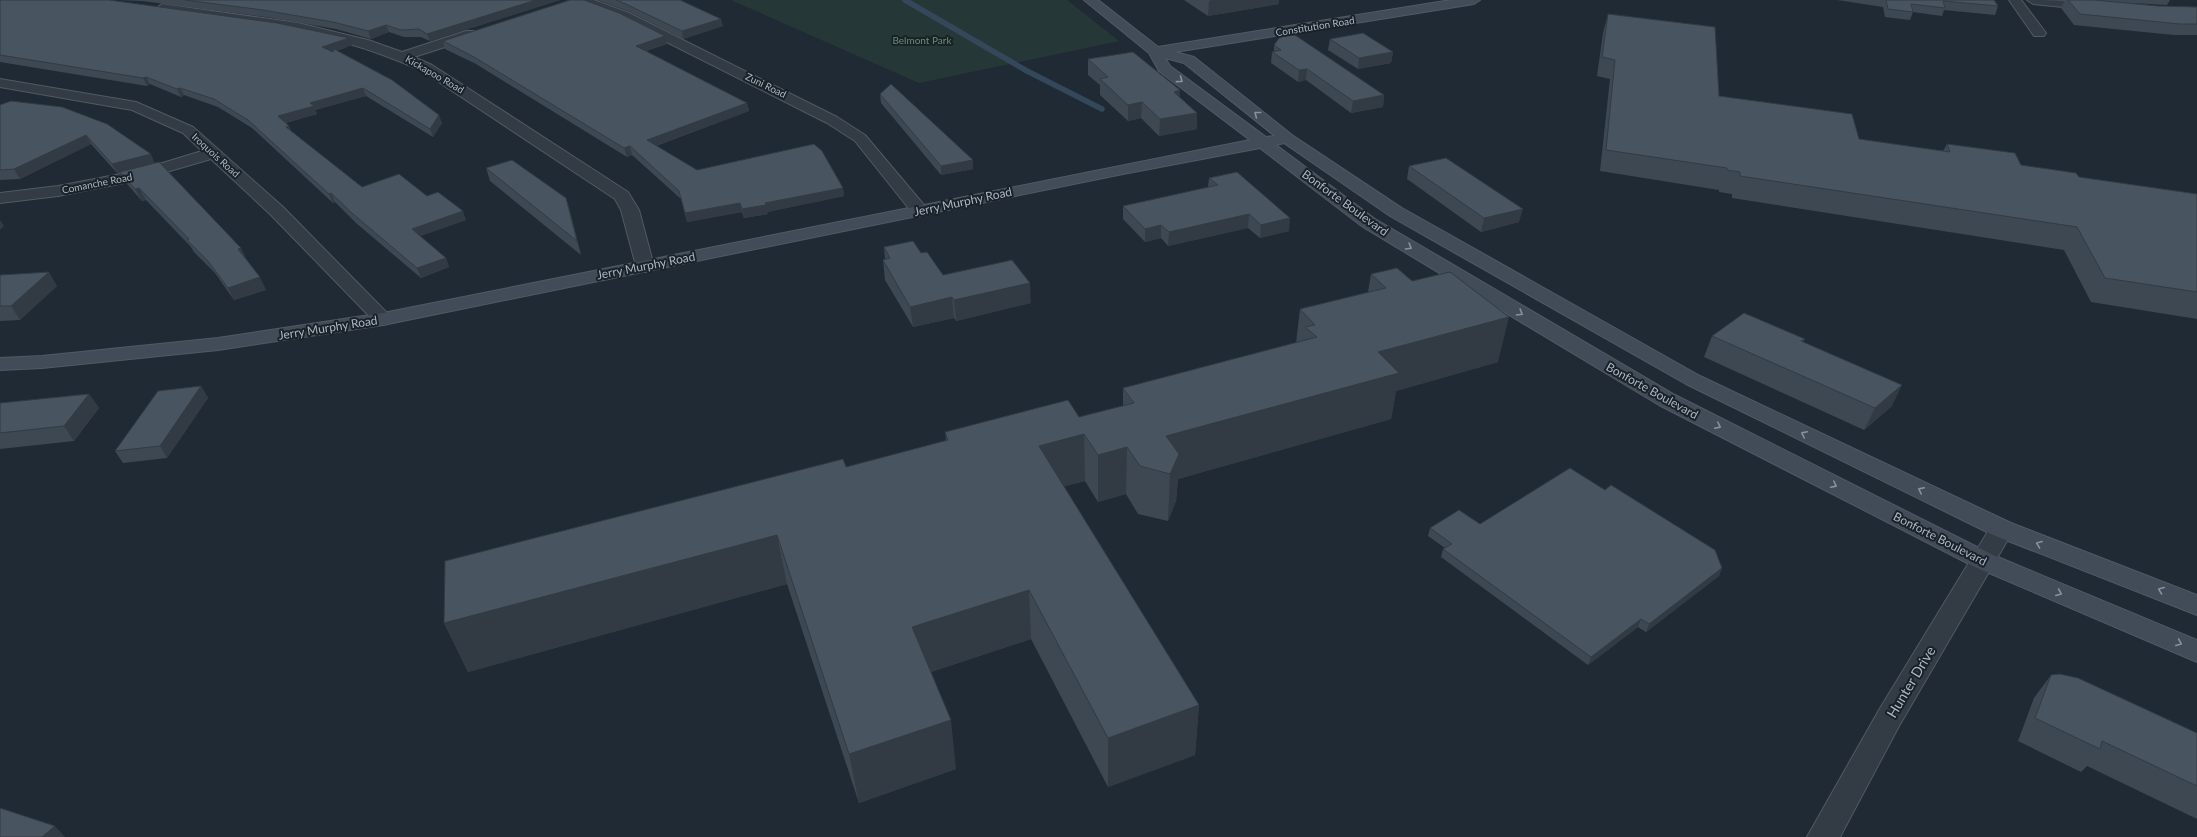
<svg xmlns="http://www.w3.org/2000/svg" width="2197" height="837" font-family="Lato,sans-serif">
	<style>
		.green { fill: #253837 }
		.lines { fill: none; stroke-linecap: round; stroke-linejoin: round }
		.stream { stroke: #35475b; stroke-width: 5.5 }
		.street-casing { stroke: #515a63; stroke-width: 2 }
		.secondary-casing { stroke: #515a63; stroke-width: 2 }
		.street { fill: #333c45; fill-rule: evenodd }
		.secondary { fill: #424b58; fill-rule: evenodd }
		.wall { fill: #3e4853 }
		.shaded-wall { fill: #323b43 }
		.building { fill: #485460; stroke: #323b43 }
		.oneway { stroke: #88919d }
		.labels { text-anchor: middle; stroke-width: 4; stroke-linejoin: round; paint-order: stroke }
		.far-street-label { font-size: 10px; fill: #adb7c2; stroke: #192129 }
		.far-park-label { font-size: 10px; fill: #67916e; stroke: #192129 }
		.street-label { font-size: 12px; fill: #adb7c2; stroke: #192129 }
		.near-street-label { font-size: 14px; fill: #adb7c2; stroke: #192129 }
	</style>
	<rect width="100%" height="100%" fill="#202a34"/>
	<path class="green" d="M731 0H1067L1119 41 919 83Z"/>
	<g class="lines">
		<path class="stream" d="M905 0 1027 71 1102 109"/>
		<defs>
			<path id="street" d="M577 0H594L629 13 837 117 865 135 929 211 926 215H914L855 141 827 123 621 19 579 3Z
				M2009 0H2021L2046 33 2044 36H2034Z
				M2027 0C2039 0 2093 0 2099 6L2093 10 2033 4Z
				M162 4 298 23 368 40 402 52 466 31H476L478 34 476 37 414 57 432 65 628 192 639 210 654 266 652 270 645 272 638 270 636 266 621 210 615 199 422 71C371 48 319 33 264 25 229 19 192 19 158 11L156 8Z
				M0 79 136 102 193 127 283 207 393 319 390 323 383 325 376 323 271 215 211 159 139 180 58 196 0 203V193L58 186 136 171 202 151 183 133 132 110 0 87Z
				M2002 521 2011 523 2014 529 1899 726 1840 837H1807L1879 710 1993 523Z"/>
			<path id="secondary" d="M1084 0H1098L1158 47 1451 0H1480L1474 4 1175 52 1194 57 1292 135 1402 208 1700 376 2011 523 2197 595V615L1993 535 1686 384 1390 216 1284 143 1276 145 1375 219 1675 395 1993 555 2197 640V662L1975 567 1659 405 1363 227 1260 148 1123 174 383 325 218 350 42 368 0 370V358L42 356 218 338 383 313 1250 140 1159 71 1149 53ZM1165 58 1184 63 1275 136 1266 137 1170 66Z"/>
		</defs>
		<use href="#street" class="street-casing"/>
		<use href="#secondary" class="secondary-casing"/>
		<use href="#street" class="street"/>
		<use href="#secondary" class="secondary"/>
	</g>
	<path class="wall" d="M0 0 352 45 337 51 442 123 433 137 366 96 315 110 317 114 286 123 289 126 291 131 362 187 427 196 466 220 420 236 446 258 449 267 421 278 356 223 335 202 333 203 252 128 218 107 184 95 181 97 150 84 147 86 0 62Z
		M118 0H560L430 41 421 37H404L389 32 371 39 336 29 266 17 142 1Z
		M598 0H680L723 26 683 39 630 12Z
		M1184 0H1279V4L1208 16Z
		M1837 0H1994L1998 6 1995 15 1944 10 1942 16 1913 12 1910 20 1885 17 1883 7Z
		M2065 0H2170L2167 5 2132 3 2158 6 2197 7V35H2174L2074 25 2061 8Z
		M1608 14 1719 96 1859 139 1943 151 1947 144 2021 165 2079 177 2197 194V319L2091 302 2064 250 1732 198V194L1719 192V190L1600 171 1610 79 1597 76 1603 33Z
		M1330 39 1393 52 1391 63 1358 69 1328 50Z
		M443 41 667 44 646 51 747 103 749 111 656 146 697 170 843 188 844 196 767 212 768 214 744 218 742 212 687 222 681 199 632 155 627 157 476 64 445 49Z
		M1274 45 1384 95 1383 107 1351 113 1306 80 1298 82 1271 63 1272 52H1274Z
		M1088 59 1180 90 1179 97 1197 113V129L1159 136 1141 118 1128 121 1100 95V85L1088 75Z
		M880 94 973 169 941 175 881 103Z
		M11 101 155 163 247 260 266 290 234 300 215 273 194 252 191 247 146 200 142 201 127 184 120 172H122L117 173 91 144 20 179 0 180V105Z
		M1409 166 1519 222 1481 232 1407 179Z
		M486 168 566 198 570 211 581 255 490 181Z
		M1209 178 1289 231 1260 238 1248 228 1168 246 1161 238 1145 242 1123 219V206L1208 187Z
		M884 247 921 253 943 275 1031 303 956 321 954 318 913 327 885 280 883 260 885 259Z
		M1371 274 1498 362 1396 391 1391 419 1178 479 1176 501 1168 521 1138 514 1126 494 1098 502 1085 481 1064 486 1199 705 1195 755 1108 787 1031 639 931 672 956 769 859 803 787 584 468 672 444 623 846 467 946 441 945 432 1079 417 1123 406V388L1296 343 1300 309 1368 292Z
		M0 275 57 286 20 320 0 321Z
		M1712 336 1805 339 1803 342 1892 406 1864 430 1704 357Z
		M201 386 208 398 167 458 123 463 115 451Z
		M89 394 99 408 74 441 0 449V403Z
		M1480 524 1722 568 1719 576 1646 632 1638 627 1588 665 1441 557 1443 549 1445 548 1428 536 1430 528Z
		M2051 675 2197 733V819L2087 766 2081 772 2018 741 2034 698Z"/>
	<path class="shaded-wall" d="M536 0H560L430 41 427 34Z
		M1212 0H1279V4L1208 16 1209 1Z
		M721 19 723 26 683 39 682 31Z
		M386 25 389 32 371 39 368 31Z
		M665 36 667 44 638 53 636 46Z
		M349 38 352 45 325 55 322 47Z
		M1393 52 1391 63 1358 69 1359 58Z
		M1307 69 1306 80 1298 82 1299 70Z
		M146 77 150 84 147 86 143 78Z
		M180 88 184 95 181 97 177 89Z
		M363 88 366 96 315 110 317 114 281 124 278 116 310 103Z
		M1180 90 1179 106 1174 92Z
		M1384 95 1383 107 1351 113 1353 101Z
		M1142 102 1141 118 1128 121V105Z
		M747 103 749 111 649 148 647 140Z
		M1197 113V129L1159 136 1160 119Z
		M439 115 442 123 433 137 430 129Z
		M289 126 292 134 286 127Z
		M86 135 91 144 20 179 14 169Z
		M630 146 632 155 627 157 624 148Z
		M151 154 155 164 117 173 112 164Z
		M973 160V169L941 175V166Z
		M139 188 146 200 142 201 135 189Z
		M843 188 844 196 767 212 768 214 744 218 742 209 765 203Z
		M331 193 335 202 333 203 329 194Z
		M566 198 570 211 581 255 577 241Z
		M740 203 742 212 687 222 685 213Z
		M1523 209 1519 222 1481 232 1484 218Z
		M463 211 466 220 415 238 412 229Z
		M1249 214 1248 228 1168 246 1169 232Z
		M1290 218 1289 231 1260 238 1261 225Z
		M0 220 4 226 0 230Z
		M1161 225V238L1145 242V229Z
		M241 248 247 260 238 249Z
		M446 258 449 267 421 278 417 268Z
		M49 272 57 286 20 320 11 306Z
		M260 277 266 290 234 300 228 288Z
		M1030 283 1031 303 956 321 954 300Z
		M952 297 954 318 913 327 910 307Z
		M1509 317 1498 362 1396 391 1391 419 1178 479 1176 501 1168 521 1170 474 1166 436 1378 352Z
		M1902 385 1892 406 1864 430 1875 408Z
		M201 386 208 398 167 458 160 446Z
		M89 394 99 408 74 441 64 426Z
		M1084 434 1085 481 1041 493 1039 446Z
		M1127 447 1126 494 1098 502V455Z
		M777 535 787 584 468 672 444 623Z
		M1722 568 1719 576 1646 632 1649 624Z
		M1029 590 1031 639 918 676 912 627Z
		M1641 619 1638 627 1588 665 1591 657Z
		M1199 705 1195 755 1108 787V738Z
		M951 720 956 769 859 803 849 754Z
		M55 826 65 837H42Z"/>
	<path class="building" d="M0 0H109L277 23 349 38 322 47 333 52 334 49 392 80 439 115 430 129 363 88 310 103 314 106 278 116 289 126 286 127 362 187 399 174 427 196 438 192 463 211 412 229 446 258 417 268 353 214 331 193 329 194 248 120 214 99 180 88 177 89 146 77 143 78 0 55Z
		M185 0H536L427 34 419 29 401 30 386 25 368 31 333 22 263 10Z
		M570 0H584L619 13 665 36 636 46 747 103 647 140 697 170 814 144 822 151 843 188 765 203 766 205 742 209 740 203 685 213 679 191 630 146 624 148 474 57 443 41Z
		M616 0H680L721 19 682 31 628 5Z
		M1886 0H1994L1998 6 1943 1 1945 8 1911 4 1913 12 1888 9Z
		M2068 0H2094L2158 6 2196 7H2197V24H2180L2080 14Z
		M1608 14 1715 27 1719 96 1852 114 1859 139 1950 152 1947 144 2015 153 2021 165 2076 173 2079 177 2197 194V292L2105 278 2077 227 1740 176V172L1727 170V168L1606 150 1615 60 1602 57Z
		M1286 29 1384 95 1353 101 1307 69 1299 70 1272 52 1281 50 1274 45Z
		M1363 33 1393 52 1359 58 1330 39Z
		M1133 52 1180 90 1174 92 1197 113 1160 119 1142 102 1128 105 1100 79 1108 77 1088 59Z
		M891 84 973 160 941 166 880 94Z
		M11 101 62 107 107 124 151 154 112 164 86 135 14 169 0 170V105Z
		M1446 158 1523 209 1484 218 1409 166Z
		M512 160 566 198 577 241 486 168Z
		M159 162 241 248 238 249 260 277 228 288 208 261 187 240 189 239 139 188 135 189 120 172Z
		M1237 172 1290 218 1261 225 1249 214 1169 232 1161 225 1145 229 1123 206 1218 185 1209 178Z
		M913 241 921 253 927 252 943 275 1012 260 1030 283 954 300 952 297 910 307 883 260 890 258 884 247Z
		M1397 268 1412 281 1450 272 1509 317 1378 352 1399 373 1166 436 1179 454 1170 474 1140 466 1127 447 1098 455 1084 434 1039 446 1199 705 1108 738 1029 590 912 627 951 720 849 754 777 535 444 623 445 561 843 459 846 467 948 440 945 432 1068 400 1079 417 1134 403 1123 388 1317 337 1305 327 1315 325 1300 309 1386 288 1371 274Z
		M49 272 11 306H0V275Z
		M1744 313 1805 339 1801 341 1902 385 1875 408 1712 336Z
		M201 386 160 446 115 451 158 391Z
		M89 394 64 426 0 433V403Z
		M1570 468 1605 490 1611 485 1715 550 1722 568 1649 624 1641 619 1591 657 1443 549 1452 544 1430 528 1459 510 1480 524Z
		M2060 674 2078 678 2197 733V786L2102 741 2100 749 2035 718 2051 675Z
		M0 808 55 826 42 837H0Z"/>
	<defs><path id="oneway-chevron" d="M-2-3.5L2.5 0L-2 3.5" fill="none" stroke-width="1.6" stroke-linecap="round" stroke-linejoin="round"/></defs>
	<g class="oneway">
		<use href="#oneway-chevron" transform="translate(1180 80) rotate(37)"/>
		<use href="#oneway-chevron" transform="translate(1257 114) rotate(-142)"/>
		<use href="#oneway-chevron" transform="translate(1409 247) rotate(30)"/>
		<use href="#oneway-chevron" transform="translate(1520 313) rotate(31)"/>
		<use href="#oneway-chevron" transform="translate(1718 426) rotate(27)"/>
		<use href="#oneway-chevron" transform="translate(1804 434) rotate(-154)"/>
		<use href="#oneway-chevron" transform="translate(1834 485) rotate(27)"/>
		<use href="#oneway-chevron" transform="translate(1921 490) rotate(-154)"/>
		<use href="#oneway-chevron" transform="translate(2039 544) rotate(-159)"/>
		<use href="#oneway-chevron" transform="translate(2161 590) rotate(-159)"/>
		<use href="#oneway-chevron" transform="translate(2059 593) rotate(23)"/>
		<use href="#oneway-chevron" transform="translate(2179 643) rotate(23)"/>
	</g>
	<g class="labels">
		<g class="far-street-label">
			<text transform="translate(1315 26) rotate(-9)" y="4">Constitution Road</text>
			<text transform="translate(435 74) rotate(30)" y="4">Kickapoo Road</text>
			<text transform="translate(766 85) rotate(26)" y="4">Zuni Road</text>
			<text transform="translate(216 155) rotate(42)" y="4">Iroquois Road</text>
			<text transform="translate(97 183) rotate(-11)" y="4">Comanche Road</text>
		</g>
		<g class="far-park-label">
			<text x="922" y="44">Belmont Park</text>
		</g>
		<g class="street-label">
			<text transform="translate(963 202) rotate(-12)" y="4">Jerry Murphy Road</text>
			<text transform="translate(1345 203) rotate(36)" y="4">Bonforte Boulevard</text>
			<text transform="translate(646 266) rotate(-11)" y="4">Jerry Murphy Road</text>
			<text transform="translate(328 328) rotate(-9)" y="4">Jerry Murphy Road</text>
			<text transform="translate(1652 391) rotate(29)" y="4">Bonforte Boulevard</text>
			<text transform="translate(1940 539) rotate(27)" y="4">Bonforte Boulevard</text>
		</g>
		<g class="near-street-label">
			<text transform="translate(1911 682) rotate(-59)" y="5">Hunter Drive</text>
		</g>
	</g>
</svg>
